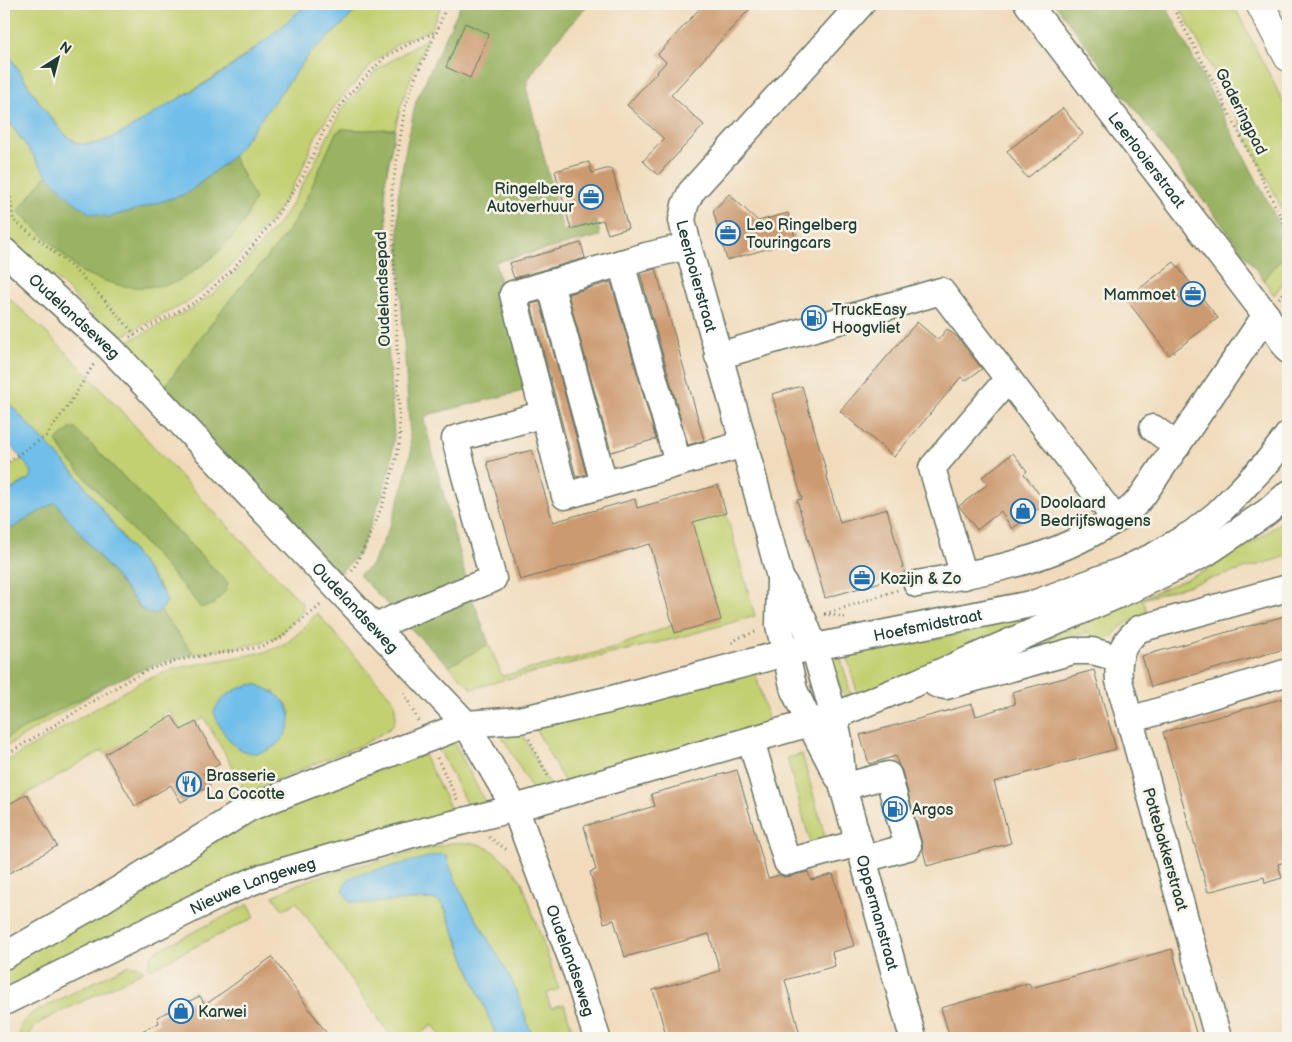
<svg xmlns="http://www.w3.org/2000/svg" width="1292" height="1042" font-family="'Balsamiq Sans',sans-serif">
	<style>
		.green { fill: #c3d072; stroke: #718653; fill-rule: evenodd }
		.forest { fill: #9ab264; stroke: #5c784c }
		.water { fill: #70beea; stroke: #487e8f }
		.building { fill: #cc9a70 }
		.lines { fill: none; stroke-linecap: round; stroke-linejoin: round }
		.minor-casing { stroke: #687464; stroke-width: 29 }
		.highway-casing { stroke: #687464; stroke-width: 30 }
		.path { stroke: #687464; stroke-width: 3; stroke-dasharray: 1 4; stroke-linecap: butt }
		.minor { stroke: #fff; stroke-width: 26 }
		.highway { stroke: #fff; stroke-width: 28 }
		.labels { text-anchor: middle; stroke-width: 5; stroke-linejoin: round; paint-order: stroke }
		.street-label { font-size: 16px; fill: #1f3d34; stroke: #f7f3e8 }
		.poi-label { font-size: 16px; fill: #1f3d34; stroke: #f7f3e8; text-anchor: start }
	</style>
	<rect width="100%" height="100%" fill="#f7f3e8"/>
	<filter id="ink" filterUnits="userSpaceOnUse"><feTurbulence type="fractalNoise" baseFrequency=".02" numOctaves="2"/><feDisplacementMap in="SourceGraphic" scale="10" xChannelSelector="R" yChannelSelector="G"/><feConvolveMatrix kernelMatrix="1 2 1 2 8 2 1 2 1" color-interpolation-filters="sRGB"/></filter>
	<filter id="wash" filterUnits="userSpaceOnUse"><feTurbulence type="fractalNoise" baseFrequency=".0096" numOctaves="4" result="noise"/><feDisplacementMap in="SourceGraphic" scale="20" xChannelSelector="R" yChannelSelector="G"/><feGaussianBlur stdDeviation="1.12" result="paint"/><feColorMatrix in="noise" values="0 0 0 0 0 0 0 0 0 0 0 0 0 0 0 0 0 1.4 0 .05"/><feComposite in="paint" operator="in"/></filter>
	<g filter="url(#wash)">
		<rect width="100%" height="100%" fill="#f1dbbc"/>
		<path class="green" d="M4 4H307L270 37 224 71 119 135 97 143 79 144 65 134 43 108 4 47Z
			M362 4H442L430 30 403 40 374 62 337 103 315 137 300 174 278 211 245 251 214 282 190 301 116 339 62 284 4 235V115L47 175 18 211 80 271 86 274 189 275 212 258 230 240 254 199 233 156 312 51 339 28Z
			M1178 4H1233L1288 111V221L1219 81Z
			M428 38C414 68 402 97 395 129L361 130 342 129 336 133C322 162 311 192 295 220 279 246 257 268 237 291 211 323 187 356 163 389L121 345 195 307 220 288 250 257 283 218 305 181 342 109 379 68Z
			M1288 250V276L1274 295 1264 280Z
			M4 294C66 347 119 409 174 469 216 515 260 559 303 604L302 612 277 637 256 644 194 654 160 610 164 607V594L160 587 79 478 4 398ZM75 428 228 583 201 608 190 594 67 457 56 441Z
			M22 459 30 468 32 473 31 477 4 494V470Z
			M726 513 755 616 677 638 503 680 472 689 449 666 489 644 502 676 611 649 673 625 675 633 670 528Z
			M1288 516V556L1143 599 1148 615C1135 618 1125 622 1116 632 1113 636 1110 640 1105 643L1091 639 1089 632 1056 641 1057 648 951 674 1050 637 1205 571 1258 539Z
			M1045 611 1047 617 858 696 846 652 912 644 985 628Z
			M317 613 394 701 396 717 392 727 366 743 287 775 234 802 229 793 243 784 204 718 181 730 169 710 161 715 164 721 105 754 103 750 4 807V763L142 681 177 668 265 652 284 645 301 631ZM243 688 271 691 286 703 291 714 281 740 276 745 256 753 245 751 232 742 218 722 214 712 231 693Z
			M839 652 852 698H847L841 691 833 662V658L835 653Z
			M754 668 771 729 566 785 532 722Z
			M110 683 4 748V739Z
			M517 724 552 790 532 789 503 738V734Z
			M452 742 455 744 484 800 485 804 471 813 437 745Z
			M802 754 826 840 811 845 787 758Z
			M424 755 452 811 313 854 4 995V962L243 825 298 797Z
			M451 843C460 843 469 842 478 844 494 848 514 869 522 882L559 989 546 994 551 1008 564 1004 575 1038H533C526 1020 521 1001 513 984 493 941 460 901 446 855L351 902 363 903 429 899 437 900 443 906 497 1038H443L433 1025 414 1038H392L296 902 283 910 273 896 300 883 341 870Z
			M249 904 255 917 150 969 148 967 151 957 156 951Z
			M128 965 140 967 144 971 42 1021 33 1030 27 1038H20C17 1028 24 1021 31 1014Z"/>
		<path class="forest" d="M461 4H589L552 45 527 81V91L563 231 597 222 600 236 495 262 527 390 427 415 424 420 466 579 392 609 359 575 371 566 391 524 402 490 411 452 401 295 399 250 398 197 405 153 416 101Z
			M1055 4H1165L1271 208 1288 246V250L1264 280Z
			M342 129 361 130 395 129 385 183 387 226 386 317 394 436 391 463 382 495 359 554 338 575 163 389C187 356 211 323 237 291 257 268 279 246 295 220 311 192 322 162 336 133Z
			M233 156 255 199C251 206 248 213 245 220 233 240 215 255 196 269 189 274 181 281 173 283 163 286 141 288 131 287 116 286 93 277 80 271L18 211 47 175 73 201 109 217 142 208 188 193Z
			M71 428H75L228 583 226 590 214 604 201 608 190 594 67 457 56 441Z
			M55 502 141 609 154 614 160 610 194 654 156 664 110 683 4 739V533Z
			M472 597 489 644 449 666 408 626Z"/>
		<path class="water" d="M307 4H362L339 28 312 51 233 156 188 193 142 208 109 217 89 213 73 201 47 175 4 115V47C16 66 60 141 80 144 105 148 136 124 156 112 179 98 203 86 225 71 254 51 281 27 307 4Z
			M4 398 79 478 164 594 167 602C160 613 152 619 141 608L55 502 4 533V494L28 480 31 477 32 473 30 469 4 438Z
			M256 684C267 689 278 693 285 703 303 727 271 762 244 751 229 745 219 727 214 712 216 707 219 702 223 698 231 691 245 685 256 684Z
			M440 854 446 855C459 899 493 942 513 984 521 1001 526 1020 533 1038H497L444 906 437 900 429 899 363 903 350 902 346 896 343 889 348 879 357 875Z"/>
		<g id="blocks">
			<path class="building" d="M704 4H754L671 95 704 125 658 175 643 161 664 139 627 105 666 62 658 54Z
				M465 23 489 34 470 78 446 67Z
				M1063 108 1083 134 1027 178 1007 151Z
				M589 162 592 173 606 169H612L628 228 608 234 603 220 571 229 555 171Z
				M729 194 758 221 788 213 796 241 727 260 713 211Z
				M581 243 585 258 514 278 509 263Z
				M1174 262 1218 318 1169 355 1126 299Z
				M656 269 704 440 688 445 640 273Z
				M611 282 656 439 611 452 568 294Z
				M540 302 586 474 576 477 531 304Z
				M917 322 938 340 947 329 958 338 982 369 965 381 961 377 894 457 840 411Z
				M802 386 827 474H826L840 523 887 509 905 575 825 598 797 500 802 499 772 394Z
				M532 450 553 522 635 499 637 508 718 485 726 513 693 522 721 620 675 633 650 544 520 580 487 462Z
				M1013 453 1027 471 1024 474 1046 503 1012 529 1001 511 977 530 959 506 988 484 982 477Z
				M1288 615V648L1151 687 1142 656Z
				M1094 670 1116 749 994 782 1011 843 927 866 923 850 922 843 902 771 898 764 896 756 869 764 860 735 972 704 976 716 1015 704 1012 692Z
				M1288 697V861L1278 864 1282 878 1265 883 1264 877 1208 892 1163 732Z
				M172 716 181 730 196 722 220 764 203 773 210 786 181 802 171 785 135 806 105 754Z
				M737 770 768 878 780 875 784 877 791 876 808 872 811 880 833 874 854 946 832 952 835 966 785 980 801 1038H667L653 990 720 971 709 934 625 957 614 920 604 923 590 872 596 870 584 826 655 806 651 794Z
				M27 794 57 846 4 876V807Z
				M1172 949 1196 1033 1178 1038H950L941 1008 1029 983 1031 988Z
				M272 957 330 1038H127L159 1023 157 1017 200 996 205 1005Z"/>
		</g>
	</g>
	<g filter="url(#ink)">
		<use href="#blocks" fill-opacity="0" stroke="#687464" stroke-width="1"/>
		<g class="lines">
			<defs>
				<g id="minor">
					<path id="s1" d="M861 4 691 192 685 205 682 220 688 246 744 444 780 577 803 619 814 647 834 716 839 740 843 787 913 1038"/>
					<path id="s2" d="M1028 4 1266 315 1288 350"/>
					<path d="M688 246 646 256 513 294 565 496 744 444"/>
					<path id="s3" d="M4 251 110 348 466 724 515 808 577 974 597 1038"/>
					<path d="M621 263 678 463"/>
					<path d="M550 283 604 484"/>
					<path d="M718 356 941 291 1116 520"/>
					<path d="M1153 428 1177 446"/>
					<path d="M964 576 932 468 1008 379"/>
					<path d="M780 578 779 625 794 690 810 724 838 777"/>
					<path d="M917 584C979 573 1039 563 1094 532 1107 525 1119 519 1130 509 1135 505 1139 500 1143 495L1266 315"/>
					<path d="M375 628 395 618 493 579 455 439 544 414"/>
					<path d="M936 684 946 686 1073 651H1092L1118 658"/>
					<path d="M1130 720 1288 672"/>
					<path d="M751 741 787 862 859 843"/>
					<path d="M843 787 888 775 908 847 864 859"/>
					<path id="s4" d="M4 956 94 905 249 808 466 724 519 720 608 700 785 653 1036 603 1124 570 1156 555 1193 533 1217 514 1241 490 1269 460 1288 435"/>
					<path id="s5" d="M4 1002 222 894 263 877 409 835 515 808 834 716 918 682 1136 587 1206 553 1267 512 1288 494"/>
					<path d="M1218 1038 1119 681C1117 657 1121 644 1139 629L1288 588"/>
				</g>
				<path id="highway" d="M1260 4 1288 57"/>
			</defs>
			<use href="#minor" class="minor-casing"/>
			<use href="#highway" class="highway-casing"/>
			<path class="path" d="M1171 4 1214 83 1288 231
				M4 184 11 199 13 220C26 230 40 240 53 251 83 276 110 305 135 335
				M1279 298 1288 287
				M130 337 199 300 233 269 273 221 303 176 323 132 348 95 385 57 409 44 436 32
				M1283 415 1288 407
				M4 464 46 436 70 403 95 362
				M352 571C375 531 390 487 400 441L392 191 405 107 415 78 437 31 447 4
				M824 614 845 617
				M825 614 898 590
				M732 643 738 638 758 631
				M404 693 418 721
				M529 739 548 776
				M4 756 133 677 153 668 188 658 260 647 279 639 323 603
				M437 758 458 801
				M489 837 507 850"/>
			<use href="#minor" class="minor"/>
			<use href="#highway" class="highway"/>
		</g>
	</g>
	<defs>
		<symbol id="office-ring" viewBox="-11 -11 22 22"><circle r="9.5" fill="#f7f3e8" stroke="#1f6fb2" stroke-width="1.5"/><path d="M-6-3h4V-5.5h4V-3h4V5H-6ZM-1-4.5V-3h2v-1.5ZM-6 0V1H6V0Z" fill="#1f6fb2"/></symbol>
		<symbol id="fuel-ring" viewBox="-11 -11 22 22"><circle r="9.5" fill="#f7f3e8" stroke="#1f6fb2" stroke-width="1.5"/><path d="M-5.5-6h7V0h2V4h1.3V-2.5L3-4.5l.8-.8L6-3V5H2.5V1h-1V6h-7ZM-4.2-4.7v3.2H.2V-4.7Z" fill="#1f6fb2"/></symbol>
		<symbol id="shop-ring" viewBox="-11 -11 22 22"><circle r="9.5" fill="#f7f3e8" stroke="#1f6fb2" stroke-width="1.5"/><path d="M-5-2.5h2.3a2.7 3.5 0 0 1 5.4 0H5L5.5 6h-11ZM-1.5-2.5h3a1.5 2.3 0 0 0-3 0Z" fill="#1f6fb2"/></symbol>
		<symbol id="restaurant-ring" viewBox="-11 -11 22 22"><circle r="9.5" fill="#f7f3e8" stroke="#1f6fb2" stroke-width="1.5"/><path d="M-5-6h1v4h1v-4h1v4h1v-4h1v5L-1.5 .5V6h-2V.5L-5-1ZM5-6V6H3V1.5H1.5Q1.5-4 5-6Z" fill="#1f6fb2"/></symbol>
	</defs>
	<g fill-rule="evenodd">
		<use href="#office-ring" x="577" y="183" width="28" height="28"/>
		<use href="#office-ring" x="714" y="219" width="28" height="28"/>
		<use href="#office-ring" x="1179" y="280" width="28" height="28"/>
		<use href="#fuel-ring" x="800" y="304" width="28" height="28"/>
		<use href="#shop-ring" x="1009" y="497" width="28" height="28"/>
		<use href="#office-ring" x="848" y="564" width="28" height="28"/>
		<use href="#restaurant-ring" x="175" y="770" width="28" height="28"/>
		<use href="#fuel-ring" x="881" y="795" width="28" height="28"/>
		<use href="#shop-ring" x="167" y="997" width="28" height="28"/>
	</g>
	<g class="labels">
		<g class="street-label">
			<text transform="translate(1242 111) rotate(63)" y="6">Gaderingpad</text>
			<text dy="6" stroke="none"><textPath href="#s2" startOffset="196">Leerlooierstraat</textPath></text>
			<text dy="6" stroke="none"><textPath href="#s1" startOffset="341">Leerlooierstraat</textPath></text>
			<text transform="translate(382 289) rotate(-92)" y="6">Oudelandsepad</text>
			<text dy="6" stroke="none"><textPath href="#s3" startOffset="96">Oudelandseweg</textPath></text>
			<text dy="6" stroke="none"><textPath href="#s3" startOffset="501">Oudelandseweg</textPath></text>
			<text dy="6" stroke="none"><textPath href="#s4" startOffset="992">Hoefsmidstraat</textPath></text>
			<text transform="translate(1166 849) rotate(74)" y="6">Pottebakkerstraat</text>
			<text dy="6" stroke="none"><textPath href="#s5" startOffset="275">Nieuwe Langeweg</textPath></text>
			<text dy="6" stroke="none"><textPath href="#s1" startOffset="1005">Oppermanstraat</textPath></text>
			<text dy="6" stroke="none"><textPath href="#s3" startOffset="921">Oudelandseweg</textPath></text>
		</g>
		<g class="poi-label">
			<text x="574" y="194" text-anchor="end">Ringelberg<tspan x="574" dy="18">Autoverhuur</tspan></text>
			<text x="746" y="230">Leo Ringelberg<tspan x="746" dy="18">Touringcars</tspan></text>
			<text x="1176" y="300" text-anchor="end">Mammoet</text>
			<text x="832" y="315">TruckEasy<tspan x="832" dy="18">Hoogvliet</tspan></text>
			<text x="1040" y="508">Doolaard<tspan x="1040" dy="18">Bedrijfswagens</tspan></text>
			<text x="880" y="584">Kozijn &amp; Zo</text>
			<text x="206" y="781">Brasserie<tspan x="206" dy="18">La Cocotte</tspan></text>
			<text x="912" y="815">Argos</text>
			<text x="198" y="1017">Karwei</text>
		</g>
	</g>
	<rect width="1292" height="1042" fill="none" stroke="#f7f3e8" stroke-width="20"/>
	<g transform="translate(58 58) rotate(36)" stroke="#f7f3e8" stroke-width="4" paint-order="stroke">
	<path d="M0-4L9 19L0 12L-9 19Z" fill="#1f3d34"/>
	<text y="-8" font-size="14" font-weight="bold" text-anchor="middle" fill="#1f3d34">N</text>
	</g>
</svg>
